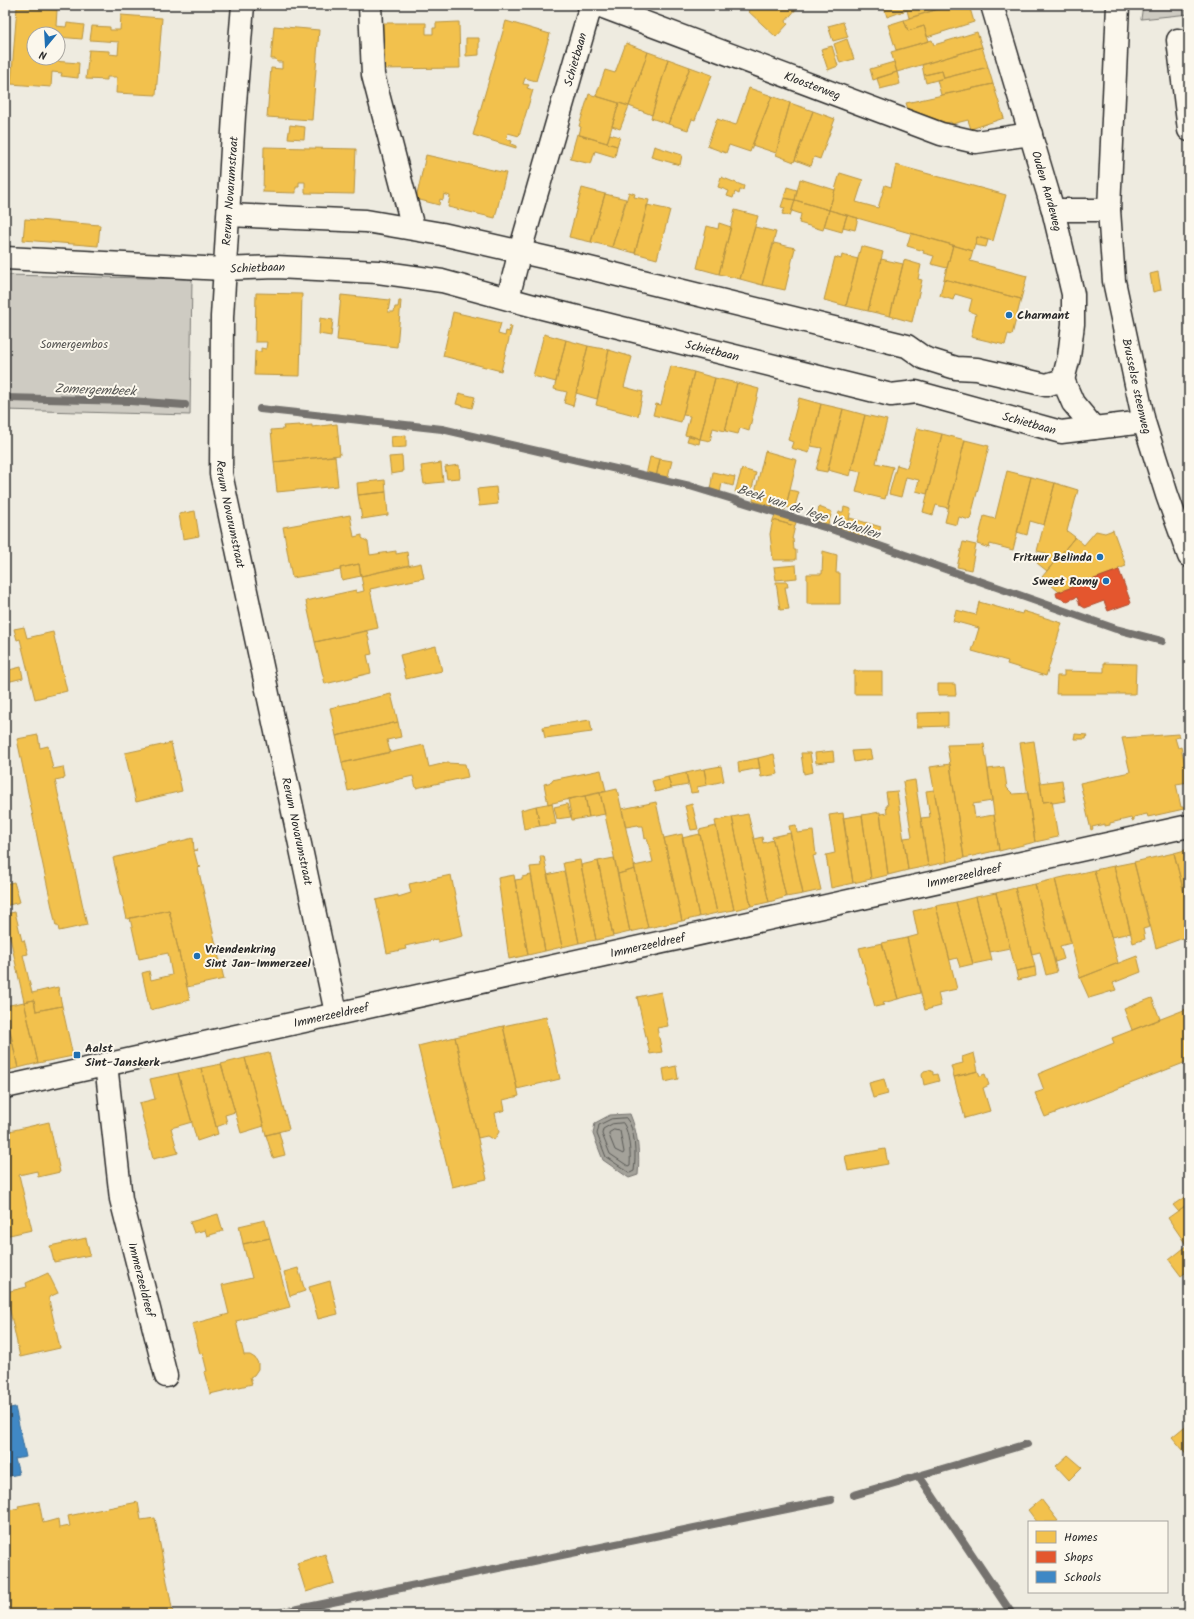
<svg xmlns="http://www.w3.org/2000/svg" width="1194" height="1619" font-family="Kalam,sans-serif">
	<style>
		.green { fill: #cecbc2; stroke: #7c7b76 }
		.water { fill: #a4a29a; stroke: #74726e }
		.homes { fill: #f2c14e; stroke: #b69444 }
		.shops { fill: #e4572e; stroke: #ac4a2d }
		.schools { fill: #3f88c5; stroke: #396c97 }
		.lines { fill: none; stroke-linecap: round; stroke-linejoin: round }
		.shore { stroke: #5b5b57; stroke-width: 1 }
		.stream { stroke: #74726e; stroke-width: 8 }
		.minor-casing { stroke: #2b2b2b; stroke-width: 25 }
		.major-casing { stroke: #2b2b2b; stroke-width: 25 }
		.minor { stroke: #fbf7ec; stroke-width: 22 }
		.major { stroke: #fbf7ec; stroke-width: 22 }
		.poi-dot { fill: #1f6fb2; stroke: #fbf7ec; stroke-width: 1.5 }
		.labels { text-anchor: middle; stroke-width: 4; stroke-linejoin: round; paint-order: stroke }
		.street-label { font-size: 12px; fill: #2b2b2b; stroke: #fbf7ec }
		.poi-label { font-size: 12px; font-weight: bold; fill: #2b2b2b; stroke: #fbf7ec; text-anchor: start }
		.park-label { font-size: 12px; fill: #545351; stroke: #fbf7ec }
		.water-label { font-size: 13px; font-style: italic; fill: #555552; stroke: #fbf7ec }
	</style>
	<rect width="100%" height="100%" fill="#eeebe0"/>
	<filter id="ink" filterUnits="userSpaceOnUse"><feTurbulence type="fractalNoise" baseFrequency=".025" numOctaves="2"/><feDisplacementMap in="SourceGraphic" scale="8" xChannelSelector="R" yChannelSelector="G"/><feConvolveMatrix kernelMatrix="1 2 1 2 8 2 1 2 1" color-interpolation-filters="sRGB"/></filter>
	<g filter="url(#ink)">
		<path class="green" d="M1143 5H1189V14L1141 19Z
			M5 275 192 279 190 415 5 410Z"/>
		<path class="water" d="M630 1114C638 1133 640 1154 638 1175L629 1178 603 1160 593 1134 595 1123 610 1115Z"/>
		<path class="homes" d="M753 5H793L797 8 785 22 788 24 776 37 748 11Z
			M890 5H951L909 18 907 10 887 17 884 7Z
			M951 5H969L974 22 927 37 924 26 908 31 904 20Z
			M17 7 57 10 56 26 66 27 67 23 84 25 82 39 58 37V34H34V58H53V61L79 63 78 78 61 76 62 73 52 72 51 87 11 84Z
			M121 15 162 18 156 95 116 93 117 77H107V80L86 79 89 50 109 51V54L118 55 119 42 90 40 92 26 110 27V30H120Z
			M904 20 908 31 924 26 929 41 896 50 888 25Z
			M506 21 550 34 536 81 525 78 523 84 529 85 527 88 533 90 519 136 508 133 506 139 512 141 511 144 516 146V148L473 135Z
			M459 22 460 68 378 69 377 23H426V34H433V28H436V23Z
			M843 22 848 37 833 41 828 26Z
			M274 26 319 30 312 120 267 117 271 68 282 69V62H277L276 59H271Z
			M977 32 982 47 897 72 891 52 932 40 934 45Z
			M466 38H479V55L466 56Z
			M847 39 854 59 840 63 834 44Z
			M626 43 648 52 629 106 596 96 605 70 615 73Z
			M832 46 838 66 828 70 821 49Z
			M982 47 988 67 944 78 942 71 924 75 922 65Z
			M648 52 668 59 652 115 629 106Z
			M668 59 690 67 668 124 651 118Z
			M894 62 897 72 873 80 870 69Z
			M690 67 712 75 695 120 692 119 688 130 668 124Z
			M988 67 993 84 941 95 937 80Z
			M942 71 944 78 926 83 924 75Z
			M897 72 900 84 880 89 877 78Z
			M993 84 1004 118 971 129 968 120 952 124 951 122 946 123 908 109 906 103Z
			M749 88 772 96 750 152 729 145 726 153 707 146 717 119 736 125Z
			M589 94 619 103 607 143 579 135 581 127 579 126Z
			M772 96 790 103 776 153 752 145Z
			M619 103 629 106 620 129 612 126Z
			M790 103 813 111 794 162 776 155Z
			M813 111 835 119 820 159 814 157 811 166 795 160Z
			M290 125 305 127 304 139 288 138Z
			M577 134 617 146 615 157 595 151 591 164 570 159Z
			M610 134 620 137 617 146 607 143Z
			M654 146 682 155 680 165 651 157Z
			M264 147 356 149 354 194 305 193V182H299V187H296V193L263 192Z
			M426 155 506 173 495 218 448 207 450 196 444 194 443 200 440 199 439 205 416 199Z
			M896 165 1006 195 993 241 977 237 973 251 829 210 840 173 863 180 856 202 878 208 885 185 891 187Z
			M721 177 744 186 743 190H740L739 194 735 192 733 198 727 196 729 191 718 187Z
			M800 179 835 190 829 210 795 200Z
			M787 187 797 190 795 200 784 198Z
			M582 188 605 194 591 242 569 237Z
			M629 192 635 194 634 197 649 200 635 253 612 247Z
			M605 194 626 199 612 247 591 242Z
			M784 198 795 200 790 216 782 214 785 208 781 207Z
			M795 200 829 210 823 230 799 223 801 214 792 211Z
			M647 205 670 210 657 259 635 253Z
			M735 210 758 216 740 279 719 274Z
			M829 210 847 215 842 232 824 227Z
			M847 215 858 218 855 230 843 227Z
			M25 219 100 225 98 246 23 240Z
			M719 223 731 227 719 274 697 268 707 226 718 229Z
			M755 227 776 232 762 285 740 279Z
			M911 233 953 245 947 268 931 264 934 256 923 253 924 251 907 246Z
			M977 237 988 240 986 247 975 245Z
			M774 243 795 248 785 290 762 285Z
			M953 245 973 251 970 261 1027 276 1021 299 944 279Z
			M861 246 883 252 868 311 846 306Z
			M842 255 858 259 846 306 824 300 835 257 841 259Z
			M881 259 903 264 890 316 868 311Z
			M904 260 921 265 918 279 922 280 912 322 890 316Z
			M1158 272 1161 290 1153 292 1150 274Z
			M944 279 1021 299 1012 335 1008 334 1005 345 971 337 976 314 969 311 972 299 955 294 953 300 940 296Z
			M256 293 302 294 300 376 254 375 255 351 261 352V348L266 349 267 342H255Z
			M341 295 390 300 388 312H394L395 307H398L399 301H401L397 347 337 340Z
			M453 312 501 323 498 334 505 336 506 331 509 332 510 326 512 327 501 371 443 356Z
			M320 318 333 320 331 336 319 334Z
			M544 334 566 340 556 382 533 376Z
			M566 340 588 346 573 406 564 403 567 392 554 389Z
			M588 346 609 350 597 399 576 393Z
			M609 350 632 357 624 387 643 392 638 416 596 405Z
			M671 366 694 372 681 422 653 415 656 404 661 405Z
			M694 372 715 378 700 439 685 435 690 416 683 415Z
			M715 378 737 383 725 431 713 428 710 441 700 439Z
			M737 383 759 389 749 431 740 428 738 434 725 431Z
			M459 393 475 397 472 408 456 404Z
			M799 398 821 404 809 453 791 448 793 442 788 440Z
			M821 404 843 409 827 472 816 470 822 448 811 446Z
			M843 409 865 415 850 476 828 470Z
			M865 415 887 420 876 463 893 467 885 499 856 492 861 472 851 470Z
			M337 424 340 455 274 462 271 430 284 429 283 426 300 425V426L312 425V427Z
			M917 428 942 434 927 494 916 491 919 480 906 477 901 497 889 494 897 465 907 468Z
			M942 434 965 440 948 508 936 505 933 515 923 512Z
			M406 435V447L392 448 391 437Z
			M689 435 700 439 699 444 687 441Z
			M965 440 989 446 970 520 959 517 957 525 945 522Z
			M765 451 797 460 785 510 753 501Z
			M335 456 338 486 277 492 274 462Z
			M402 456 403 472 391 474 389 457Z
			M650 457 660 459 656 477 646 475Z
			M660 459 672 461 667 480 656 477Z
			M441 463 443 482 424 484 421 466Z
			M459 465 460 478 447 479 445 467Z
			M742 469 756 473 750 496 735 492Z
			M1007 471 1031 477 1013 550 990 544 989 548 977 544 984 516 995 519Z
			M713 472 735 477 733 486 722 483 720 493 710 490Z
			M1031 477 1055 483 1044 525 1030 521 1027 535 1017 532Z
			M385 480 386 492 358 495 357 483Z
			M1055 483 1078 490 1067 531 1075 537 1047 571 1037 563 1046 553 1037 551Z
			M496 487 498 504 479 506 477 489Z
			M790 490 799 492 794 509 786 507Z
			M386 492 388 515 362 519 358 495Z
			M819 507 832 512 827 527 815 524Z
			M844 507 851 509 847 529 835 527 839 512H843Z
			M195 511 199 536 183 539 179 514Z
			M776 512 797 519 795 526 773 520Z
			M350 515 354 537 362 535V538L368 542 370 555 396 551V554L407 552 409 565 361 576 359 564 340 568 341 570 292 578 283 527Z
			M850 518 881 527 876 541 847 532Z
			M773 520 795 526 792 539H793L794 550H796V560H773L770 534Z
			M1113 530 1126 566 1118 569 1119 570 1059 592 1042 577 1075 537 1084 545 1096 531 1105 533Z
			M963 542 976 545 971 570 957 567Z
			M823 551 837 555 836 573H840V604H807V574H822Z
			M421 563 424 578 370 589 378 628 315 642 306 601 356 590V593L364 591 361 576Z
			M359 564 361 576 342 580 340 568Z
			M796 565 797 578 776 580 774 567Z
			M776 582H787L788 587H785L789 609 780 610Z
			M979 602 1022 614 1023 611 1062 623 1046 676 1007 664 1008 661 972 651 979 628 953 621 956 610 976 615Z
			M24 627 27 638 53 632 67 691 35 699 20 639 17 640 14 629Z
			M367 631 372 654 367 655 371 673 325 684 315 642Z
			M436 646 442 671 406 679 400 655Z
			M1104 663 1136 664 1135 694H1056L1057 676H1064V671L1104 672Z
			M21 667 23 678 7 682 5 671Z
			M854 671H882V694H854Z
			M938 684H955L956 695H938Z
			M391 694 398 722 336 736 330 708Z
			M948 712V726L917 727V713Z
			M590 720 592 732 545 738 543 727Z
			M398 722 401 737 387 740 390 752 342 763 336 736Z
			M1075 734 1087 735 1086 739H1074Z
			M1178 734 1179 737 1175 738 1178 748 1181 747 1189 782 1176 784 1181 807H1183L1184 809 1148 817 1147 814 1134 817V820L1132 821 1131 818 1110 823V825L1105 826V824L1092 827 1093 829 1091 830 1080 783 1130 772 1122 738Z
			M38 735 40 748 48 746 53 769 63 767 65 778 55 780 87 925 59 931 58 926H56L41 856 17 739Z
			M1034 741 1043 802 1052 801 1058 837 1035 842 1020 743Z
			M171 743 182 791 136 802 125 753Z
			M984 744 992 801 973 804 975 818 994 815 999 850 964 858 947 745Z
			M424 745 429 767 446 763 465 764 468 777 416 788 413 776 348 791 342 763Z
			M870 750 872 759 854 762 852 751Z
			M833 751 834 761 816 763 815 753Z
			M801 753H810L813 772 804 774Z
			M774 754 778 774 761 777 758 758Z
			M758 758 760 768 739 772 738 762Z
			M950 764 964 858 947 862 930 767Z
			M721 766 724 781 707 785 704 769Z
			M1004 767 1007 788 1013 794 1028 793 1035 842 999 851 988 769Z
			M704 769 707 785 697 787 698 792 691 793 686 773Z
			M601 770 606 791 548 804 544 784 552 782V780Z
			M686 773 688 785 671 788 668 777Z
			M668 777 671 788 655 792 652 781Z
			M915 780 928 866 908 870 904 838 912 837 903 782Z
			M1062 780 1065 801 1053 803 1052 801 1043 802 1040 783Z
			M617 789 635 869 618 874 600 793Z
			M934 790 947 862 928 866 921 818 930 817 926 791Z
			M897 791 908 870 888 875 880 814 887 813 886 806H888L886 792Z
			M600 793 605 814 589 817 585 796Z
			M585 796 589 817 572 820 568 799Z
			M656 802 682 921 648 928 634 866 653 862 647 838 645 839 643 826H639L638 825 626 827 622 809Z
			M552 803 556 824 540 826 536 806Z
			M567 804 571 817 557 819 554 807Z
			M692 804 698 829 691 830 685 806Z
			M536 806 540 826 524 829 521 810Z
			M880 812 888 875 871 879 862 815Z
			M843 813 853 883 831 888 826 855 835 853 829 815Z
			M748 814 769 902 751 906 732 817Z
			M862 815 871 879 853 883 843 818Z
			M732 817 751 906 734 910 715 821Z
			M796 825 797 833 813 831 816 855 813 856 821 890 803 894 789 826Z
			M716 826 734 910 717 913 699 830Z
			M790 833 803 894 786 897 772 837Z
			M682 834 699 917 682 921 664 838Z
			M700 834 717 913 699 917 682 838Z
			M762 837 763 843 773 840 786 897 769 902 754 839Z
			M193 838 194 850H197L194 851 198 866 201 867 198 868 224 979 187 987 169 910 127 919 113 858Z
			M1189 849V904L1187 905 1174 853Z
			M1174 853 1189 913V945L1186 937 1156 948 1134 862Z
			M540 856H544L562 947 545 951 530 867 541 866Z
			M614 858 630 932 613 936 598 861Z
			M580 860 596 940 579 943 563 863Z
			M598 861 613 936 596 940 581 865Z
			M1134 862 1150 927 1143 929 1145 939 1133 943 1114 866Z
			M1114 866 1131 933 1111 937 1094 870Z
			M635 869 648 928 630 932 618 874Z
			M1094 870 1118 963 1080 978 1055 879Z
			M564 871 579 943 562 947 547 875Z
			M451 875 463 936 438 942 437 939 405 946 406 949 387 953 376 900 398 895V897L411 893 409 884Z
			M514 875 528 955 509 959 498 878Z
			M531 875 545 951 528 955 515 880 522 879V877Z
			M1055 879 1071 943 1060 946 1064 959 1055 962 1035 884Z
			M14 882 20 902 5 906V884Z
			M1035 884 1057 972 1046 975 1040 952 1032 954 1015 888Z
			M1015 888 1035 967 1016 971 996 893Z
			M996 893 1010 948 990 952 976 897Z
			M976 897 992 960 973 964 956 902Z
			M956 902 973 964 960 967 957 958 950 960 936 906Z
			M936 906 957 989 938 993 941 1006 925 1010 907 938 918 935 913 911Z
			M169 910 190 1000 150 1010 142 973 149 971 151 980 172 975 168 953 139 959 130 918Z
			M15 912 22 941 24 940 28 954 23 955 32 993 58 987 62 1006 36 1011 34 1000 24 1002 5 914Z
			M907 938 920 993 898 999 882 943Z
			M882 943 898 999 883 1003 884 1005 875 1007 859 948Z
			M1137 956 1141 972 1113 983 1116 990 1089 998 1080 978Z
			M1035 967 1036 976 1018 980 1016 971Z
			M661 992 668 1026 657 1028 662 1052 650 1054 637 997Z
			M1152 998 1160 1019 1132 1030 1124 1009Z
			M34 1000 36 1011 62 1006 73 1056 38 1063 24 1002Z
			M24 1002 38 1063 18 1068 5 1006Z
			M1189 1008V1061L1045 1117 1035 1093 1044 1090 1038 1074 1114 1043 1112 1038Z
			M5 1010 18 1068 5 1071Z
			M546 1017 560 1079 517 1089 503 1026Z
			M503 1026 519 1096 503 1100 505 1110 495 1113 499 1132 494 1140 487 1136 478 1138 455 1037Z
			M455 1037 487 1179 452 1187 418 1046Z
			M269 1053 289 1129 266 1135 245 1058Z
			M974 1053 978 1071 954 1077 951 1066 963 1063 962 1057Z
			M245 1058 264 1126 241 1133 221 1064Z
			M221 1064 235 1112 225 1115 227 1123 216 1127 201 1068Z
			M676 1066 678 1079 665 1082 663 1069Z
			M201 1068 218 1134 197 1141 178 1073Z
			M929 1070 933 1072V1075L937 1074 939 1081 924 1085 922 1075 924 1071Z
			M978 1071 980 1076 985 1074 989 1085 983 1088 990 1111 965 1118 954 1077Z
			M178 1073 192 1122 171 1128 178 1153 153 1159 139 1103 155 1099 150 1079Z
			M884 1079 888 1094 873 1098 869 1083Z
			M49 1122 60 1172 38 1177 37 1171 19 1175 32 1230 5 1236V1132Z
			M279 1132 285 1155 273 1158 266 1135Z
			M885 1149 888 1164 848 1171 845 1156Z
			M1189 1194V1203L1178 1211 1173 1205Z
			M1189 1203V1244L1187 1246 1168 1218Z
			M218 1214 223 1231 207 1236 205 1230 194 1233 190 1222Z
			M265 1220 270 1238 243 1244 239 1226Z
			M86 1238 90 1255 54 1262 50 1246Z
			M270 1238 290 1307 236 1321 244 1355H250L255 1358 258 1363V1369L254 1375 250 1377 252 1384 210 1394 204 1372 207 1371 203 1355V1353L200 1354 192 1324 229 1314 222 1285 252 1278 243 1244Z
			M1189 1244V1270L1181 1276 1169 1260Z
			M298 1268 305 1291 290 1296 284 1272Z
			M48 1273 58 1293 49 1297V1300L60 1348 20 1357 6 1292 27 1287 26 1283Z
			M330 1281 338 1314 318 1319 309 1287Z
			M1189 1423V1457L1172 1437Z
			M1068 1455 1082 1467 1069 1480 1056 1466Z
			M1041 1499 1058 1521 1056 1522H1037L1028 1510Z
			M39 1502 43 1523 58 1519 59 1528 70 1526 68 1516 138 1502 141 1520 155 1518 173 1613 5 1614V1511L19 1508 18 1506Z
			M325 1554 334 1583 306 1592 297 1563Z"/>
		<path class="shops" d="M1119 570 1131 603 1108 611 1104 601 1085 608 1080 605 1077 597 1067 601 1057 597 1056 593 1059 592Z"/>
		<path class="schools" d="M15 1407 26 1457 15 1459 19 1474 5 1477V1409Z"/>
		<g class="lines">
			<path class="shore" d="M626 1118C636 1128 636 1157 634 1171L630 1173 606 1157 597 1134 599 1125 611 1119Z
				M623 1123C629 1130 631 1155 630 1165L628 1166 610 1154 602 1134 603 1129 612 1124Z
				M614 1130 620 1131 624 1152 623 1154 615 1150 609 1135V1133Z"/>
			<path class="stream" d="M5 398 130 401 185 405
				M260 409 442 429 690 486 834 530 1116 629 1162 641
				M919 1476 1012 1614
				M854 1495 1027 1444
				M274 1614 831 1500"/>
			<defs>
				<g id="minor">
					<path id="s1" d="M243 5 234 115 222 317 221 474 336 1013"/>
					<path d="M370 5 373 75 413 228"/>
					<path id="s2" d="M598 5 941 134 976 142 1031 134"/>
					<path id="s3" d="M992 5 1053 210 1073 294V324L1069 357 1063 380"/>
					<path d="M1178 40 1189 130"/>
					<path d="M1053 210H1109"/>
					<path d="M229 215 366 221 442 234 565 262 907 346 924 358 956 368 977 369 1046 385 1063 380"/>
					<path id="s4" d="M5 258 224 269 276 267 378 272 442 281 534 306 891 395 916 392 1061 432 1144 422"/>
					<path id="s5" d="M508 298 520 251 591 5"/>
					<path d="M1063 380 1073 403 1094 428"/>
					<path id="s6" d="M106 1064 121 1199 166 1376"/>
					<path id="s7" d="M5 1087 1189 826"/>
				</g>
				<g id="major">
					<path id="s8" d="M1118 5 1109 210 1114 281 1144 422 1167 495 1189 556"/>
				</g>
			</defs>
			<use href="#minor" class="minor-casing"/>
			<use href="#major" class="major-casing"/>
			<use href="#minor" class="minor"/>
			<use href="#major" class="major"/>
		</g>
	</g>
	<g class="poi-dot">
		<circle cx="1009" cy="315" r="4"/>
		<circle cx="1100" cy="557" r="4"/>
		<circle cx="1106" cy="581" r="4"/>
		<circle cx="197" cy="956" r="4"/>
		<rect x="73" y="1051" width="8" height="8" rx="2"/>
	</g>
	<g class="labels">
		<g class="street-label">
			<text dy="4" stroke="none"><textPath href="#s5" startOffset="248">Schietbaan</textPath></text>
			<text dy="4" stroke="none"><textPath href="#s2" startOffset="229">Kloosterweg</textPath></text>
			<text transform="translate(230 191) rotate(-86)" y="4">Rerum Novarumstraat</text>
			<text dy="4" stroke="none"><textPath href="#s3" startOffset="194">Ouden Aardeweg</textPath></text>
			<text dy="4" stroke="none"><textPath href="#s4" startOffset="253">Schietbaan</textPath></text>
			<text dy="4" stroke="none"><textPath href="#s4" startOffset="717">Schietbaan</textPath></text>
			<text dy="4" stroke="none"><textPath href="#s8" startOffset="384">Brusselse steenweg</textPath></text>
			<text dy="4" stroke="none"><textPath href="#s4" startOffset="1044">Schietbaan</textPath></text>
			<text dy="4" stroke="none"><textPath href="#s1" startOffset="511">Rerum Novarumstraat</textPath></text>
			<text dy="4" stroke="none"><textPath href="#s1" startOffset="835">Rerum Novarumstraat</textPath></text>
			<text dy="4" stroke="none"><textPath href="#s7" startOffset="982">Immerzeeldreef</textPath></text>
			<text dy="4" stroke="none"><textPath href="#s7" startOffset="658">Immerzeeldreef</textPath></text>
			<text dy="4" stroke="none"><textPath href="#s7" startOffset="334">Immerzeeldreef</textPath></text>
			<text dy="4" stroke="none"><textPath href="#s6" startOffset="219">Immerzeeldreef</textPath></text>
		</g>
		<g class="poi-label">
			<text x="1017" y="319">Charmant</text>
			<text x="1092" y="561" text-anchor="end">Frituur Belinda</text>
			<text x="1098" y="585" text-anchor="end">Sweet Romy</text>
			<text x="205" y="953">Vriendenkring<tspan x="205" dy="14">Sint Jan-Immerzeel</tspan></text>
			<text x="85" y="1052">Aalst<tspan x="85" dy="14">Sint-Janskerk</tspan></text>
		</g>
		<g class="park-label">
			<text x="74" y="348">Somergembos</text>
		</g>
		<g class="water-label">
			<text transform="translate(95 389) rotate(2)" y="5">Zomergembeek</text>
			<text transform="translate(809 511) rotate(18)" y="5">Beek van de lege Voshollen</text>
		</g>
	</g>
	<rect width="1194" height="1619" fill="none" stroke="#fbf7ec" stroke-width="20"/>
	<rect x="10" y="10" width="1174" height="1599" fill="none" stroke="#2b2b2b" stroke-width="1.5" filter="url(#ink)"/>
	<rect x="1028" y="1521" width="140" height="72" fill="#fbf7ec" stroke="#a8a59f"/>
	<rect x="1036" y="1531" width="20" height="12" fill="#f2c14e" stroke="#a8a59f"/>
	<text x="1064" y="1541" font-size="12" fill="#2b2b2b">Homes</text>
	<rect x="1036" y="1551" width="20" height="12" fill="#e4572e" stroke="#a8a59f"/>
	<text x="1064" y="1561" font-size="12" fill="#2b2b2b">Shops</text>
	<rect x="1036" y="1571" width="20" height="12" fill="#3f88c5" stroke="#a8a59f"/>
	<text x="1064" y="1581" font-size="12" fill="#2b2b2b">Schools</text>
	<g transform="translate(46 46) rotate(198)"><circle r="19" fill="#fbf7ec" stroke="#a8a59f"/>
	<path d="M0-3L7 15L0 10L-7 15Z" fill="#1f6fb2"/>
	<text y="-6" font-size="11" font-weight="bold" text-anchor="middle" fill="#2b2b2b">N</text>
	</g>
</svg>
